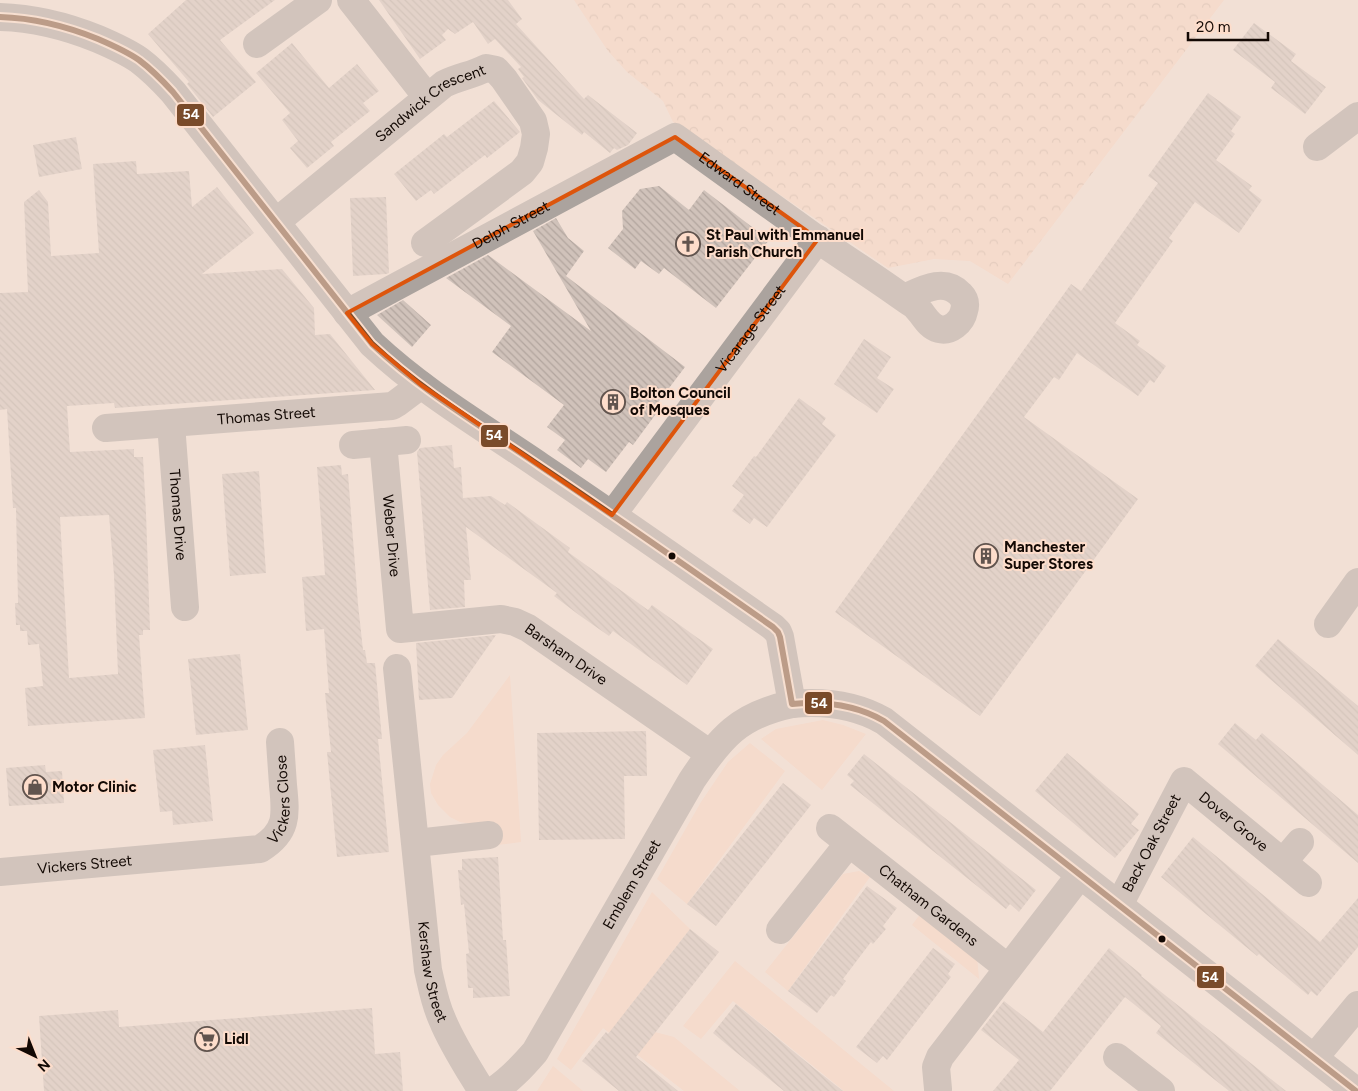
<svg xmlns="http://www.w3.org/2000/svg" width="1358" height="1091" font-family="Figtree,sans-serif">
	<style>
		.grass { fill: #f8d4c0 }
		.park { fill: url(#park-crowns) }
		.building { fill: url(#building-back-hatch); fill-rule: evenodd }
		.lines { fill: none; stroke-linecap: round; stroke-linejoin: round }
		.minor { stroke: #aba39e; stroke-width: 28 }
		.bus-1-casing { stroke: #fdddcb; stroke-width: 10 }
		.bus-1 { stroke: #7a4b2a; stroke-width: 6 }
		.marked { fill: none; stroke: #dd550c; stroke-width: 4; stroke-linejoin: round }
		.bus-dot { fill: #130904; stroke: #fdddcb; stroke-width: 2 }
		.labels { text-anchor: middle; stroke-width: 4; stroke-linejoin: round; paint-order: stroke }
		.street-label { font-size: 15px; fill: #130904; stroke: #fdddcb }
		.poi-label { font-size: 15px; font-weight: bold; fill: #130904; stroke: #fdddcb; text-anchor: start }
		.line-badge { stroke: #fdddcb; stroke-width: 2 }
		.badge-label { font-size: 14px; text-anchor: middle; font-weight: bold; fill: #fff }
	</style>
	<defs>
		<pattern id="park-crowns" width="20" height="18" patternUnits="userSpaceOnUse" patternTransform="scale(1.25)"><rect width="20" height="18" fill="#f8d4c0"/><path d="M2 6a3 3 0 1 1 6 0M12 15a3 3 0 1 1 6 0" fill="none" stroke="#d4b5a3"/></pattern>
		<pattern id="building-back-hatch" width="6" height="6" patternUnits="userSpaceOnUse" patternTransform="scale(1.25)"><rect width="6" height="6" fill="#d0c2ba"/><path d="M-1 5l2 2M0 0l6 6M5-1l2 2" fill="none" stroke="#b2a59e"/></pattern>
	</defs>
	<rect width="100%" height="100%" fill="#f2e0d6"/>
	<path class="grass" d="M510 675 521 842 497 845 473 824 460 822 450 817 438 805 431 793 430 784 436 765 443 755 467 733Z
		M823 720 843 725 866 734 822 790 761 739 776 729Z
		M750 743 785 771 687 904 657 879 701 802 728 762Z
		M859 871 870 877 788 991 765 972 843 874Z
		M652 892 690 929 627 1010 655 1032 674 1037 740 1091H684L603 1028 571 1070 557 1059Z
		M921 913 977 957 979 979 912 925Z
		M735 961 894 1091H844L733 1001 701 1039 683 1026Z
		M553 1066 583 1091H537Z"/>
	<path class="park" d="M574 0H1224L1008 284 970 261 934 259 888 268 673 122 663 101 627 72 608 51Z"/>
	<path class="building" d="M186 0H275L220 40 256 82 213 117 187 84 189 82 148 34Z
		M379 0H508L522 19 516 24 584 99 588 95 637 133 628 145 617 150 614 148 610 153 584 132 582 135 538 100 522 78 524 77 518 69 521 67 495 39 488 44 473 22 455 34 448 29 442 35 446 40 420 59Z
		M1254 23 1296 54 1291 61 1326 87 1305 114 1271 88 1275 82 1233 50Z
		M292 43 329 88 357 64 379 91 363 103 370 111 331 142 334 146 307 168 290 148 298 141 282 120 290 113 256 73Z
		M1208 93 1241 117 1231 131 1235 134 1216 160 1252 186 1249 190 1262 200 1239 233 1195 202 1169 238 1173 241 1115 323 1140 341 1137 345 1166 366 1154 383 1150 380 1138 396 1077 353 1059 380 1054 377 1024 417 1138 499 980 716 835 612 1071 284 1081 291 1158 183 1148 176Z
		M494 101 520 132 487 158 485 155 434 194 431 190 416 201 394 174 444 134 447 137Z
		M76 137 82 169 39 177 33 145Z
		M136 161 137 174 189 171 192 207 217 187 254 233 202 274 282 269 314 308 315 335 330 334 375 390 115 408 114 403 67 406 70 452 134 449V457H143L146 513 150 630H143V635H139L145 718 28 726 25 688 43 686 39 644 28 645 27 631H20V625H16L15 603H18L16 508H13L7 409 0 410V293L28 292 24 202 39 190 48 202 51 256 99 253 93 164ZM109 515 114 575 118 674 69 678 60 517Z
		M659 186 689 210 704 190 769 240 716 308 664 268 659 274 641 261 635 269 608 248 623 229 622 211 640 189Z
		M386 197 389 273 386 274 353 276 350 198Z
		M556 218 568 238 584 251 566 276 685 367 657 404 661 407 633 445 629 442 606 472 588 459 581 468 557 450 565 440 547 427 564 405 492 352 511 326 446 278 488 255 591 331 533 231Z
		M403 300 431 325 412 347 377 315Z
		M864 339 891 357 877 378 894 389 877 413 834 384Z
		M799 398 826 418 822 424 836 435 767 527 754 518 750 524 732 511 744 495 732 486 754 456 756 457Z
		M452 445 454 468 461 467 463 498 491 496 505 505 507 502 570 548 568 552 648 610 652 605 713 649 687 685 613 631 609 636 579 615 554 596 557 593 466 527 471 580H464L465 607 430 610 417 452 420 448Z
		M341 465 342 475 348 474 358 604 363 650H365L367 663H375L382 739H378L389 852 337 857 327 752H331L325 693H329L324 629 306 631 302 577 325 575 317 467Z
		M259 471 266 573 230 576 222 474Z
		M496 635 452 698 419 700 416 643Z
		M1278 639 1358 706V755L1255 666Z
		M240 654 248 730 196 735 188 659Z
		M1235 723 1256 740 1262 733 1358 815V863L1218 744Z
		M646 731 647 776H624L625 839 539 840 537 733Z
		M205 745 213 821 173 825 172 811 160 812 153 750Z
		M1067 753 1139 814 1131 824 1139 830 1115 858 1035 791Z
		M864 754 1036 890 1019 912 1010 904 1006 909 850 785 854 781 847 775Z
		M45 765 46 772 62 771 64 803 9 806 6 768Z
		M783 783 811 805 716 926 687 904Z
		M1193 837 1320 942 1358 898V947L1317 996 1311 991 1308 995 1259 954 1257 956 1161 877Z
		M498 857 503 940H506L510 996 473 998V988H468L466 954 469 953 464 904 461 905 458 870H462V859Z
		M867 886 897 908 883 926 886 929 873 944 871 942 843 979 846 981 834 997 831 995 817 1013 788 991Z
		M690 929 719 952 636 1057 678 1091H619L582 1061 606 1032 608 1034Z
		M933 948 955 964 948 974 951 977 887 1060 883 1056 877 1063 856 1047Z
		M1109 948 1142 975 1141 976 1286 1091H1229L1156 1033 1161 1026 1125 997 1050 1091H993L1019 1060 981 1030 1004 1001 1043 1032Z
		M736 1004 815 1069 843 1091H784L732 1049 713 1033Z
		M372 1008 375 1054 400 1052 403 1091H44L39 1016 118 1010 119 1027Z"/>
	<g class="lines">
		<g class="minor">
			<path d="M351 0 427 97"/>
			<path d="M0 17C35 18 66 26 98 39 112 45 126 51 139 60 151 69 162 80 173 92L372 344C423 392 483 427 540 466 619 519 696 573 773 627L778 632 780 637 792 704C824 701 856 705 884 721L1356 1091"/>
			<path d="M257 44 318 0"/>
			<path d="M1317 147 1358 116"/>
			<path id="s1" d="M276 222 444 84C458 77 473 75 486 68L496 70 504 79 533 121 536 134 534 148 530 162 522 172 425 243"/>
			<path id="s2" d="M347 313 675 137C722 171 769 205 817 239 846 259 876 278 905 299 909 302 914 304 917 308 924 315 928 326 939 329 950 332 962 322 964 311 966 305 965 299 960 294 944 277 922 290 904 298"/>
			<path id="s3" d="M171 424 185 607"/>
			<path id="s4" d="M106 428 392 406 397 403 421 385"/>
			<path id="s5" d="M383 442 400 629 501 619 515 622 528 628 709 753"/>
			<path d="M353 445 407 440"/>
			<path id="s6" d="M612 515 818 239"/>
			<path d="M1328 624 1358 582"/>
			<path id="s7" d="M397 668 428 970C432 987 435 1004 442 1019 452 1044 468 1068 482 1091"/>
			<path id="s8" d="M830 828 1008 968"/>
			<path d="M416 843 489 835"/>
			<path d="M1283 862 1300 842"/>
			<path id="s9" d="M0 872 260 849C288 832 286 815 283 785 282 771 281 756 280 742"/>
			<path id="s10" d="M1119 905 1184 781 1308 883"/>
			<path d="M780 930 849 843"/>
			<path d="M1117 1057 1161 1091"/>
			<path d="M1314 1058 1358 1005"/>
			<path d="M938 1089 936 1067 940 1057 1080 875"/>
			<path id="s11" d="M493 1091C510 1080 522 1067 535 1052L692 780C721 737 739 715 792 704"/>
		</g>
		<defs>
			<path id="bus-1" d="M0 17C35 18 66 26 98 39 112 45 126 51 139 60 151 69 162 80 173 92L372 344C423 392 483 427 540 466 619 519 696 573 773 627L778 632 780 637 792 704C824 701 856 705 884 721L1356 1091"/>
		</defs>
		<use href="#bus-1" class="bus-1-casing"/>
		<use href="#bus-1" class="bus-1"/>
	</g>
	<path d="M0 0H1358V1091H0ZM675 137 818 239 612 515 421 385 372 344 347 313Z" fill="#f2e0d6" fill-opacity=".55" fill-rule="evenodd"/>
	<path class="marked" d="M675 137 818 239 612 515 421 385 372 344 347 313Z"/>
	<defs>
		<symbol id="church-ring" viewBox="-11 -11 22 22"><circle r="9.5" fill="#fdddcb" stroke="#61544e" stroke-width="1.5"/><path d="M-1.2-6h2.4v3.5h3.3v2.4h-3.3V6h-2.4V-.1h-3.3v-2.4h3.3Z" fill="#61544e"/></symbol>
		<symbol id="building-ring" viewBox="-11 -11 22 22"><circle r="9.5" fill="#fdddcb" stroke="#61544e" stroke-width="1.5"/><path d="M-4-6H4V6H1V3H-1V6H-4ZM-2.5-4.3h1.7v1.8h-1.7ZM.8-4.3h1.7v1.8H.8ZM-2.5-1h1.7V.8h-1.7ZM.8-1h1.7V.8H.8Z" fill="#61544e"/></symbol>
		<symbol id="shop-ring" viewBox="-11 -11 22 22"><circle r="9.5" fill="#fdddcb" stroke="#61544e" stroke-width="1.5"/><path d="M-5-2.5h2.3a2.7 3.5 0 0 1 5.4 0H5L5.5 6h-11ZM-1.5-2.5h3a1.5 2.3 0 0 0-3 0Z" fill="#61544e"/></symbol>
		<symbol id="supermarket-ring" viewBox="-11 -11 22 22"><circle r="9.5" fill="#fdddcb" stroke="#61544e" stroke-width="1.5"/><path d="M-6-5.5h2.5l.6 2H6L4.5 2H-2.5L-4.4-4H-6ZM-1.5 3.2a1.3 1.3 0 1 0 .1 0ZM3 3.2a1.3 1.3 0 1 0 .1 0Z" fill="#61544e"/></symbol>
	</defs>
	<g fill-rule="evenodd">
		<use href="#church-ring" x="674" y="230" width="28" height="28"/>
		<use href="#building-ring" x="599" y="388" width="28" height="28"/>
		<use href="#building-ring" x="972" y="542" width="28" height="28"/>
		<use href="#shop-ring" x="21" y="773" width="28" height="28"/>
		<use href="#supermarket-ring" x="193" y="1025" width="28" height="28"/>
	</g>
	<g class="bus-dot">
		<circle cx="672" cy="556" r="4.5"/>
		<circle cx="1162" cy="939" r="4.5"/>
	</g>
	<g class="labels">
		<g class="street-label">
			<text dy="5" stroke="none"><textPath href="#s1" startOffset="196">Sandwick Crescent</textPath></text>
			<text dy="5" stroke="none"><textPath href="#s2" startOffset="452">Edward Street</textPath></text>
			<text dy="5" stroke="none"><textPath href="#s2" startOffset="186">Delph Street</textPath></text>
			<text dy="5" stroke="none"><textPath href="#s6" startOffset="232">Vicarage Street</textPath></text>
			<text dy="5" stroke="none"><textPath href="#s4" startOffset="161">Thomas Street</textPath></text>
			<text dy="5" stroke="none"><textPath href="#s3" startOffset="91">Thomas Drive</textPath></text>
			<text dy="5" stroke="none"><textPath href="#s5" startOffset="94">Weber Drive</textPath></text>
			<text dy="5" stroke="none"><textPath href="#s5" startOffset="364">Barsham Drive</textPath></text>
			<text dy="5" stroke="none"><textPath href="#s9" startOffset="319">Vickers Close</textPath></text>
			<text dy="5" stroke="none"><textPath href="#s10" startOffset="204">Dover Grove</textPath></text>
			<text dy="5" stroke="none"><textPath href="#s10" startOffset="70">Back Oak Street</textPath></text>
			<text dy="5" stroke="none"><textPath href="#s9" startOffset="85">Vickers Street</textPath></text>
			<text dy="5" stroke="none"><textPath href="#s11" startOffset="251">Emblem Street</textPath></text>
			<text dy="5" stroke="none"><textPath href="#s8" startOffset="125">Chatham Gardens</textPath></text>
			<text dy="5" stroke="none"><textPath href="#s7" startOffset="306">Kershaw Street</textPath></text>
		</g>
		<g class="poi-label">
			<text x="706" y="240">St Paul with Emmanuel<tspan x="706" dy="17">Parish Church</tspan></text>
			<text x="630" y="398">Bolton Council<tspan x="630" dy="17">of Mosques</tspan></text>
			<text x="1004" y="552">Manchester<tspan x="1004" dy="17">Super Stores</tspan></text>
			<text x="52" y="792">Motor Clinic</text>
			<text x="224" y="1044">Lidl</text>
		</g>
	</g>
	<g class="line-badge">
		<rect x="176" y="103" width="29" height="24" rx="5" fill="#7a4b2a"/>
		<rect x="480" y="424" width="29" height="24" rx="5" fill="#7a4b2a"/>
		<rect x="804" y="691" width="29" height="24" rx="5" fill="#7a4b2a"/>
		<rect x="1196" y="965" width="29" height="24" rx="5" fill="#7a4b2a"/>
	</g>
	<g class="badge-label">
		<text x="191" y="119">54</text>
		<text x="494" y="440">54</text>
		<text x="819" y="708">54</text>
		<text x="1210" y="982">54</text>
	</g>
	<g transform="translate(35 1056) rotate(137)" stroke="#fdddcb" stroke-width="4" paint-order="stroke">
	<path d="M0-4L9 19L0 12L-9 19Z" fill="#130904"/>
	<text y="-8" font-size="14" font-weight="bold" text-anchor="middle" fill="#130904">N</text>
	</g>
	<path d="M1188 32v8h80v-8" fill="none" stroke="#130904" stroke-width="2.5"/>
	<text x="1196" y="32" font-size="15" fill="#130904" stroke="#fdddcb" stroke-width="4" paint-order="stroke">20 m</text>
</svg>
